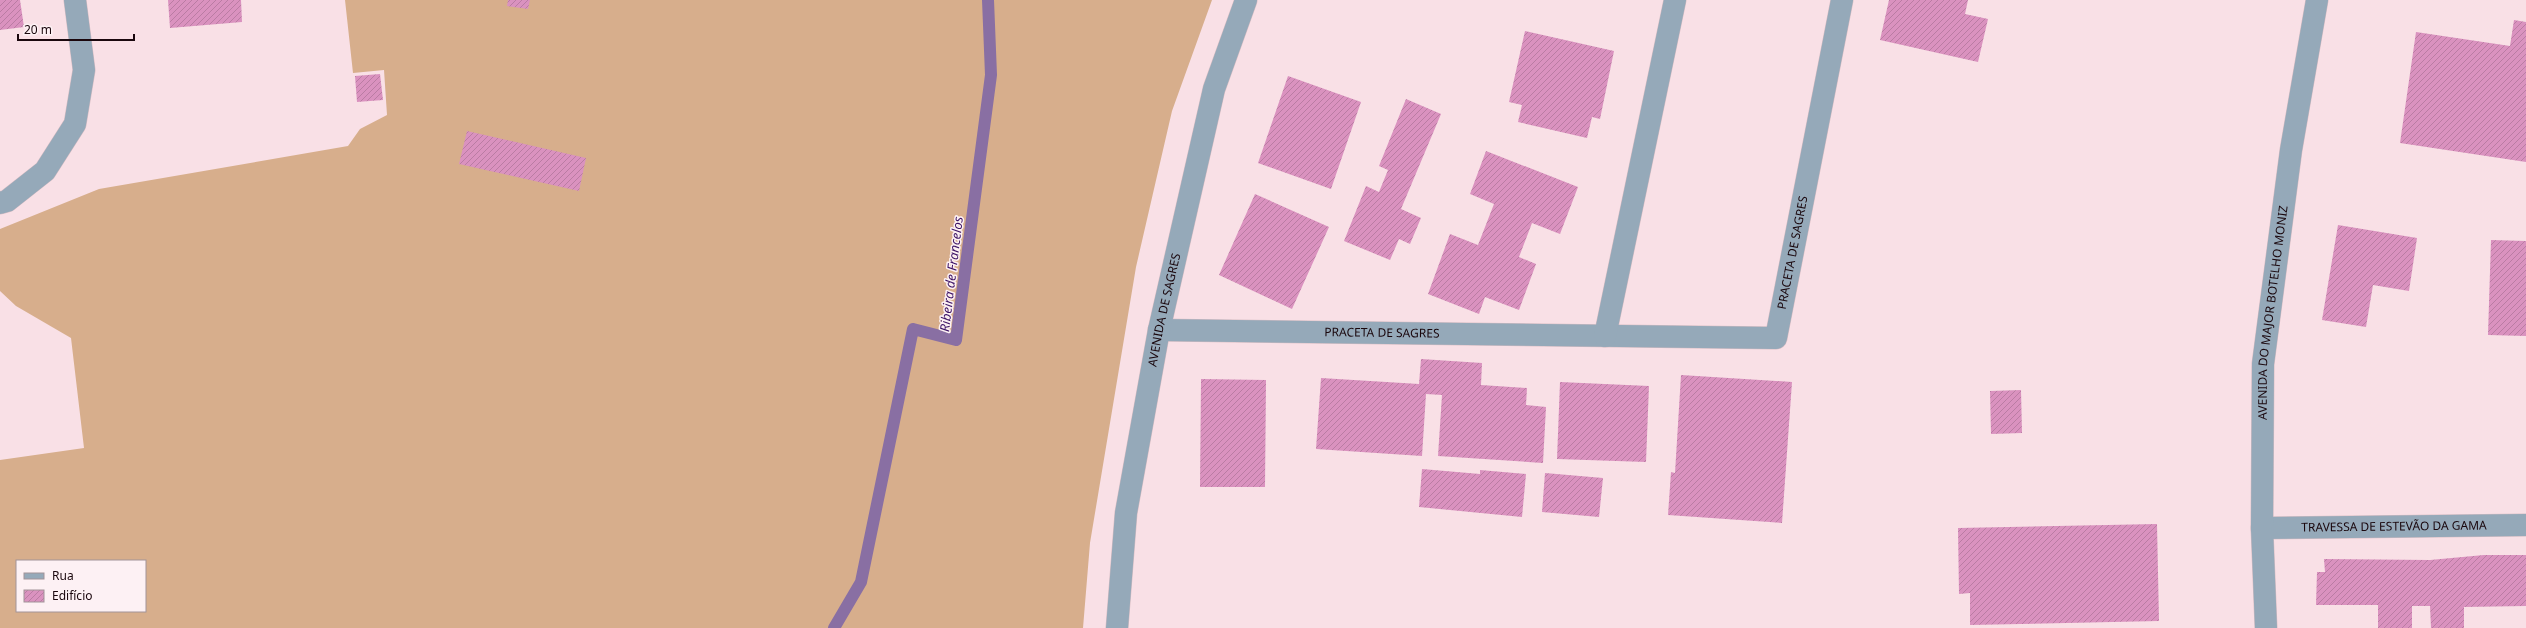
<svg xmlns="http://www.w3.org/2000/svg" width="2526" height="628" font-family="'Noto Sans',sans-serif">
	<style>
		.grass { fill: #d7ae8c; fill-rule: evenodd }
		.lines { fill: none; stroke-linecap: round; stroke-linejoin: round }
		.stream { stroke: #896fa3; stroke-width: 12 }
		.building { fill: url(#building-hatch) }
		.minor-casing { stroke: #d5bdc3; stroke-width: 23 }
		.minor { stroke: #95a9b9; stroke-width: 22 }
		.labels { text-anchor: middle; stroke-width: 3; stroke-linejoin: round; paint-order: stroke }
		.street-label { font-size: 12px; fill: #1a070d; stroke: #fdf1f4 }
		.water-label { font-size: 13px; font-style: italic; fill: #3d1365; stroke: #fdf1f4 }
	</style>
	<defs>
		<pattern id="building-hatch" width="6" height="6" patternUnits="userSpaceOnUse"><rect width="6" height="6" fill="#da92bf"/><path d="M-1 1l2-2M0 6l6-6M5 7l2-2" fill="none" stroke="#ba7ca3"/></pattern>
	</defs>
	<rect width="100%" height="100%" fill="#f9e0e6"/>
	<path class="grass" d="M345 0H1212L1172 111 1136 267 1090 543 1083 628H0V460L84 448 71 338 16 306 0 291V229L99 189 348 146 360 129 387 115 384 70 353 73ZM17 561H145V611H17Z"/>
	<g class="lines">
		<path class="stream" d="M834 628 861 582 913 329 956 340 991 75 988 0"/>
	</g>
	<path class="building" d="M0 0H20L24 27 0 30Z
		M168 0H241L242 22 170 28Z
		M508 0H530L528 9 507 6Z
		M1889 0H1968L1965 14 1988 19 1978 62 1880 40Z
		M2514 20 2526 22V162L2400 143 2416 32 2510 46Z
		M1525 31 1614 51 1600 119 1592 117 1587 138 1518 122 1522 105 1509 102Z
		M380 74 383 100 357 102 355 76Z
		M1288 76 1361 102 1331 189 1258 163Z
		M1406 99 1441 114 1401 209 1421 218 1410 244 1399 239 1390 260 1344 241 1366 186 1379 192 1388 170 1379 166Z
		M467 131 586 158 579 191 459 164Z
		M1486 151 1578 187 1560 234 1532 223 1519 257 1536 264 1519 310 1485 297 1479 314 1428 294 1450 234 1478 245 1494 204 1470 194Z
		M1255 194 1329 227 1292 309 1219 275Z
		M2338 225 2417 238 2409 291 2373 285 2366 327 2322 320Z
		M2491 240 2526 241V336L2488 335Z
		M1421 359 1482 363 1481 385 1527 388 1526 405 1546 407 1543 463 1438 456 1442 395 1426 394 1422 456 1316 449 1321 378 1419 384Z
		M1681 375 1792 382 1782 523 1668 515 1671 472 1675 473Z
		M1201 379 1266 380 1265 487H1200Z
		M1560 382 1649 386 1646 462 1557 459Z
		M2021 390 2022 433 1991 434 1990 391Z
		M1422 469 1480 474V470L1526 474 1522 517 1419 507Z
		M1545 473 1603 478 1599 517 1542 512Z
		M2157 524 2159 621 1970 625V593L1959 594 1958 528Z
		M2484 555H2526V606L2464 607V628H2431L2430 606H2412V628H2378V605H2316L2317 572H2325L2324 559 2430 560Z"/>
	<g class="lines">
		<defs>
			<g id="minor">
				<path d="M0 203 7 201 45 171 75 124 84 70 75 0"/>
				<path id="s1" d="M1159 330 1776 338 1842 0"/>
				<path d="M1605 336 1675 0"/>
				<path id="s2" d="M2262 528 2526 525"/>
				<path id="s3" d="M1117 628 1126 513 1159 330 1214 89 1246 0"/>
				<path id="s4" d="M2266 628 2262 528 2263 364 2291 150 2317 0"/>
			</g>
		</defs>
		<use href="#minor" class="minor-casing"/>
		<use href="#minor" class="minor"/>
	</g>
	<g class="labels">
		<g class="street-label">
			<text dy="4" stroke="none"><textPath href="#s1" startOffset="704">PRACETA DE SAGRES</textPath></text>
			<text dy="4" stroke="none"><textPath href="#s3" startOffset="322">AVENIDA DE SAGRES</textPath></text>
			<text dy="4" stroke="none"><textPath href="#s4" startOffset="316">AVENIDA DO MAJOR BOTELHO MONIZ</textPath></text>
			<text dy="4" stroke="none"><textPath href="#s1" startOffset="223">PRACETA DE SAGRES</textPath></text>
			<text dy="4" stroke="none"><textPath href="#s2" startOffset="132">TRAVESSA DE ESTEVÃO DA GAMA</textPath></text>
		</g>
		<g class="water-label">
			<text transform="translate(951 274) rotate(-83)" y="5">Ribeira de Francelos</text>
		</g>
	</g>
	<rect x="16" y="560" width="130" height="52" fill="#fdf1f4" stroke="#a29398"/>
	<rect x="24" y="573" width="20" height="6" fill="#95a9b9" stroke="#a29398"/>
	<text x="52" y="580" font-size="12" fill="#1a070d">Rua</text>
	<rect x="24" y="590" width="20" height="12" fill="url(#building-hatch)" stroke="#a29398"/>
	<text x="52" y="600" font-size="12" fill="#1a070d">Edifício</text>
	<path d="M18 34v6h116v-6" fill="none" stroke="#1a070d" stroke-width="2"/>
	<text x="24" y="34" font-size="12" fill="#1a070d" stroke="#fdf1f4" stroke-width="3" paint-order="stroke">20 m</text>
</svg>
